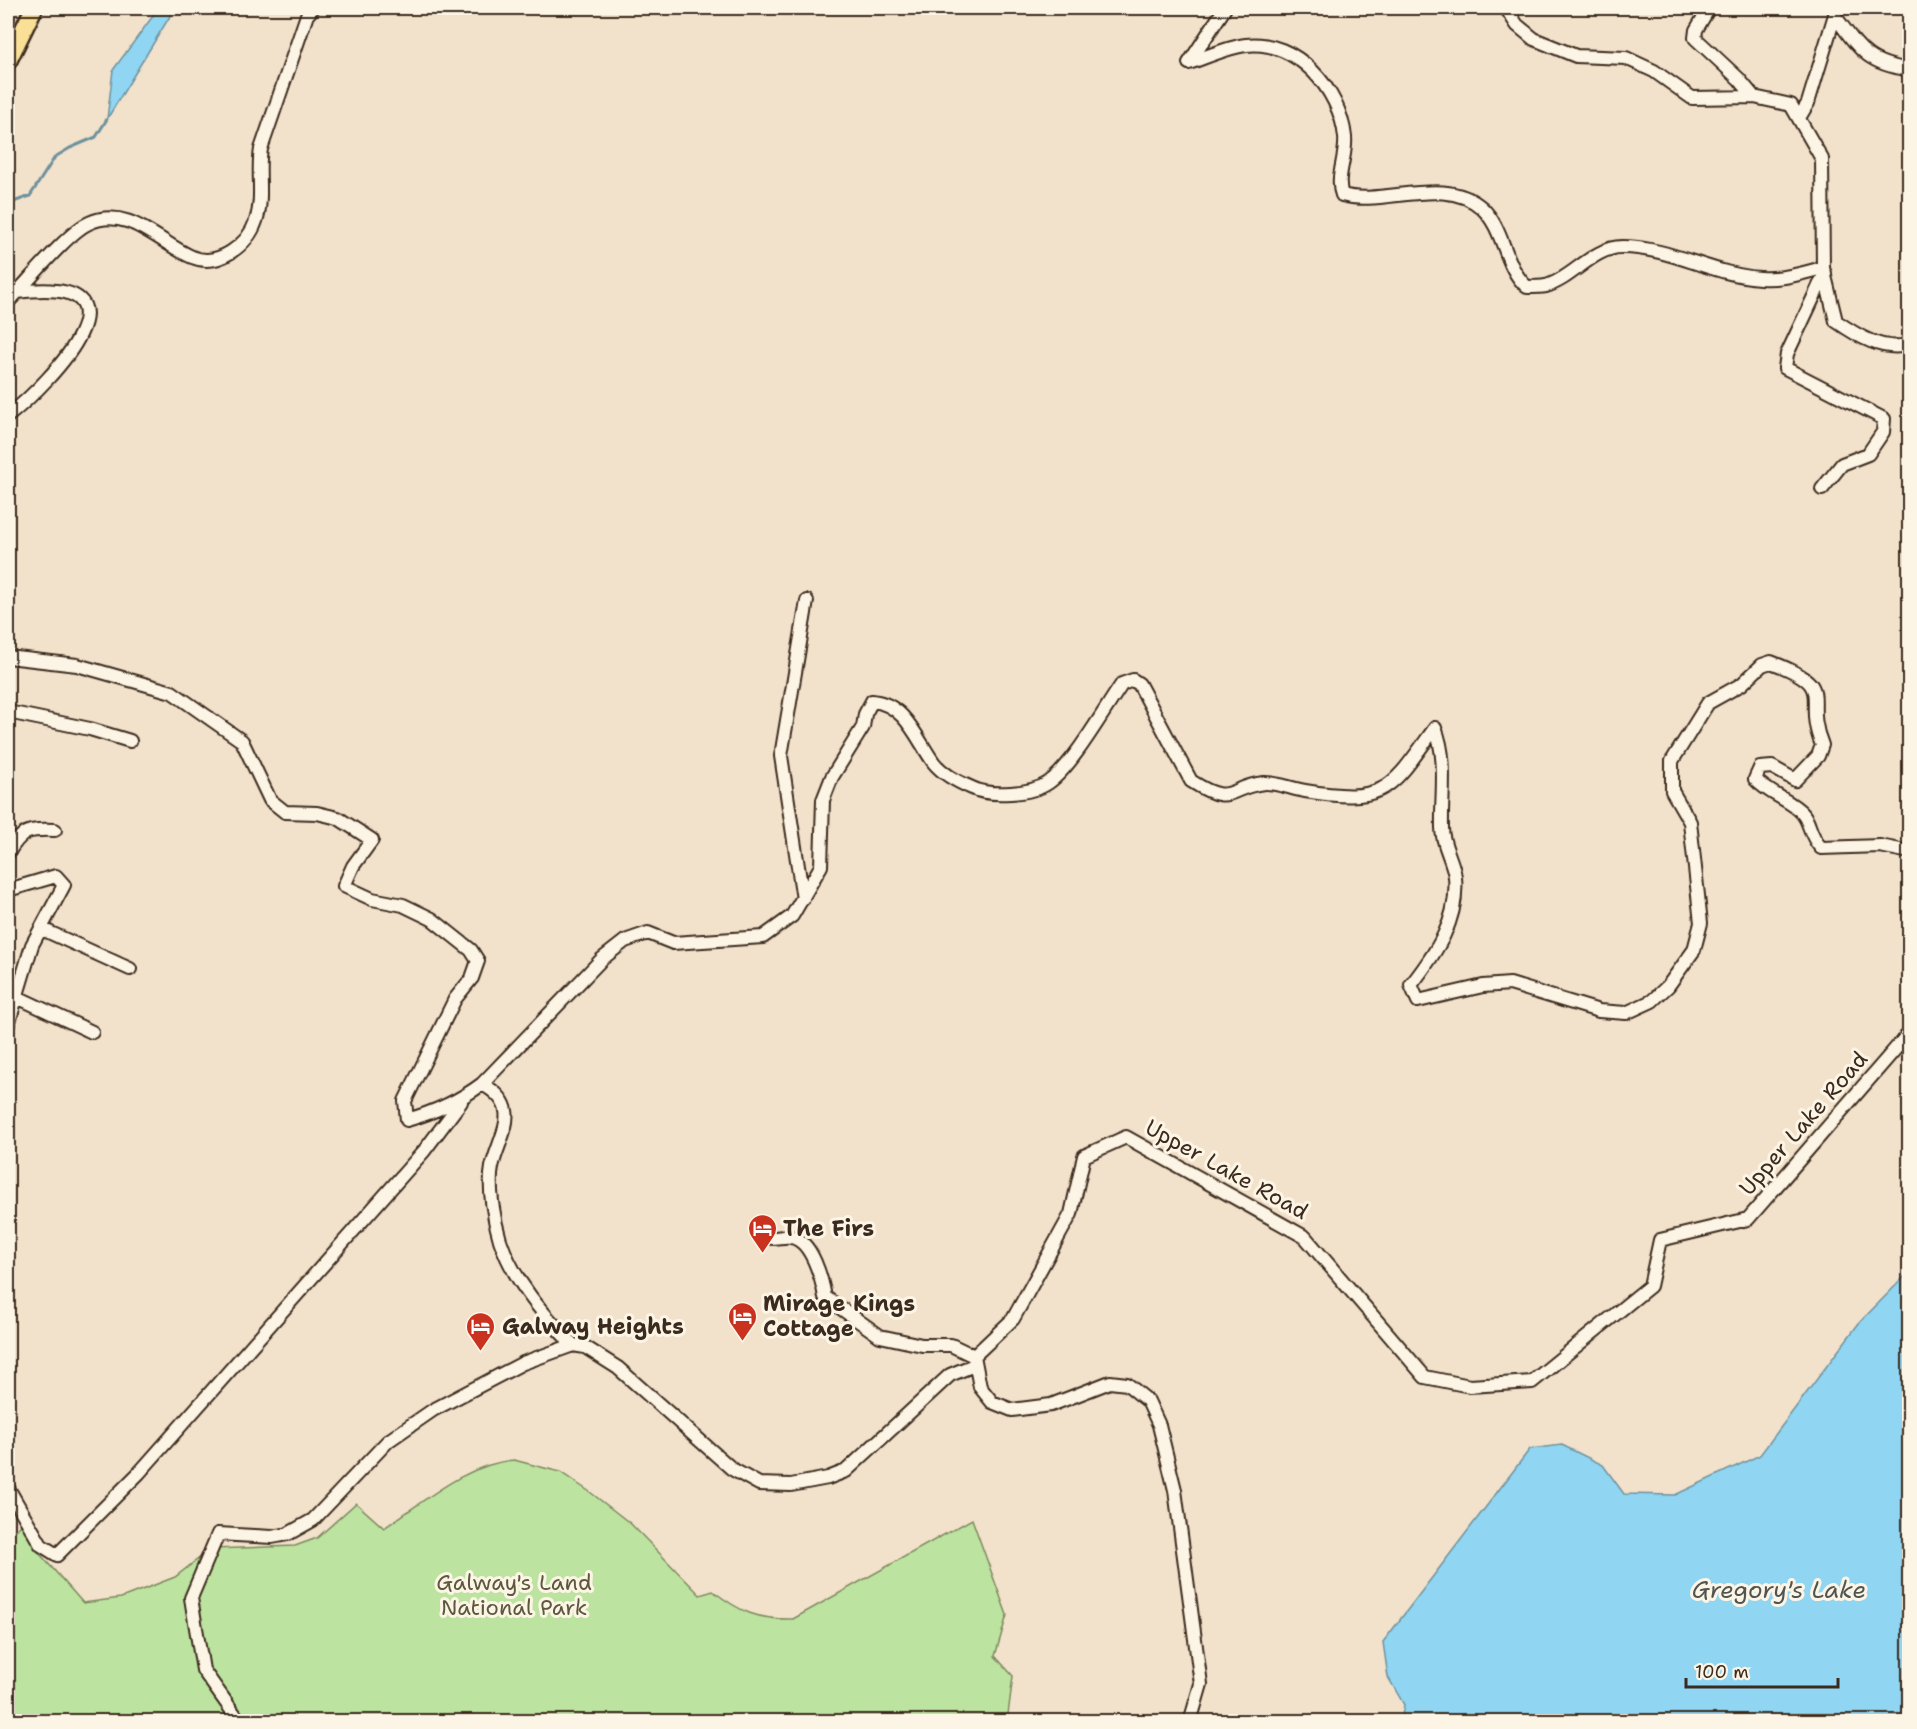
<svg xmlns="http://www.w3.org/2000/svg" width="1917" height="1729" font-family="'Shantell Sans',sans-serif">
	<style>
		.green { fill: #bce4a0; stroke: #7c875f; stroke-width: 1.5 }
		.water { fill: #90d5f2; stroke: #6e919d; stroke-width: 1.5 }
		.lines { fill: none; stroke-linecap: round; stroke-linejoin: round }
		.stream { stroke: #6e919d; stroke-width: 3 }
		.minor-casing { stroke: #3b2a1e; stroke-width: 16 }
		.major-casing { stroke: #3b2a1e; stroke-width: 21 }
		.minor { stroke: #fcf5e5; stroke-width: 12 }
		.major { stroke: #fadf96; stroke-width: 16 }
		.labels { text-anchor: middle; stroke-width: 6; stroke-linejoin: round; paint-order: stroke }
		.street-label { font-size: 22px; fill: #3b2a1e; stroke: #fcf5e5 }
		.poi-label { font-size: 22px; font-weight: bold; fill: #3b2a1e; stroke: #fcf5e5; text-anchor: start }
		.park-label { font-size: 22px; fill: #5b583e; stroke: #fcf5e5 }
		.water-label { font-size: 24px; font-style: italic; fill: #505553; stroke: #fcf5e5 }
	</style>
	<rect width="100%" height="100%" fill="#f3e2cb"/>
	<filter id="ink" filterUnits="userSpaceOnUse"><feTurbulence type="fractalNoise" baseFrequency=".0167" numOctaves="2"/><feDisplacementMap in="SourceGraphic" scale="12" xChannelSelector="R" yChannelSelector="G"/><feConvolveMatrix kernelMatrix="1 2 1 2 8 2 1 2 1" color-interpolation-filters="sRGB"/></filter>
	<g filter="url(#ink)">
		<path class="green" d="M514 1460 560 1472 590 1492 631 1524 700 1595 713 1591C740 1612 758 1620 793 1619L972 1519 1007 1615 995 1656 1013 1676 1007 1722H8V1538L24 1522 40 1554 83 1603 121 1598 175 1577 211 1549 295 1546 317 1538 356 1503 384 1528C424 1502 465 1464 514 1460Z"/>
		<path class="water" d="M156 8H175L107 119 113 70 153 16Z
			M1909 1272V1721H1401L1404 1705 1388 1677 1383 1642 1530 1449 1562 1445 1603 1465 1624 1494 1675 1495 1760 1455 1859 1323Z"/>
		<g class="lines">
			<path class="stream" d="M8 204 30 196 55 157 70 148 96 137 107 119"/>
			<defs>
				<path id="minor" d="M1506 8 1517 25 1534 39 1576 56 1626 58 1654 71 1692 98 1754 97 1791 105 1822 159 1823 268 1836 321C1856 335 1884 353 1910 344
					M1709 8 1696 30 1695 38 1739 79 1754 97
					M1835 16C1860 50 1866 63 1910 70
					M1189 63C1207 57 1228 47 1246 45 1297 39 1340 90 1345 137 1347 157 1335 177 1342 195 1382 207 1445 174 1482 208 1505 230 1504 267 1527 287 1533 287 1540 287 1546 286 1572 279 1593 247 1622 247 1670 247 1713 275 1760 278 1782 280 1802 273 1823 268
					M1189 63 1225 8
					M1799 118 1808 103 1837 8
					M8 302C27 283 68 232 89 223 128 205 159 243 192 257 218 268 248 245 256 221 264 198 257 172 261 149L307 15 313 8
					M8 416C54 379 152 275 18 292
					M1822 489 1842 464 1868 454 1883 432 1884 419 1785 368 1787 354 1825 273
					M8 657 77 665 172 692 242 741 270 800 285 812 317 813 338 818 372 840 353 866 344 886 372 899 403 905 432 919 471 950 478 961 472 978 455 999 405 1101 407 1120C435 1112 458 1102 482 1084 525 1107 500 1133 492 1167 488 1188 494 1220 500 1240 514 1282 543 1314 573 1345
					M8 712 90 729 130 741
					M1435 728C1448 759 1441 795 1442 828 1442 845 1453 860 1455 877 1459 920 1436 953 1411 985L1418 1001 1483 986 1510 984 1599 1011 1626 1013 1652 1001 1668 986 1694 950 1701 923 1690 822 1672 791V761L1708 703 1742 684 1762 665 1771 662C1840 688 1801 695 1822 745L1818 756 1795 780 1772 767 1760 768 1755 779C1768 794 1793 801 1803 814 1811 824 1808 833 1821 848L1880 846 1910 852
					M8 853C22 830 28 829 55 830
					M8 890 56 876 64 885 32 945 8 1025
					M803 899 781 756 807 601
					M42 929 130 969
					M17 997 92 1032
					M482 1084 602 959 625 941 648 933 673 943 763 937 792 916 821 866 823 800 832 777 863 727 865 714 872 701C906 704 917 740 934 763 943 774 960 783 972 788 990 797 1032 794 1048 783 1072 767 1104 710 1122 684L1133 680 1139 684 1191 781C1233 808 1227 787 1264 783 1276 782 1292 789 1305 791 1387 804 1390 790 1435 728
					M772 1238C778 1238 785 1236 791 1237 812 1240 822 1280 825 1297L880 1336 922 1345H951L974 1356
					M8 1488 41 1545 57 1555 139 1473 424 1151 461 1102
					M240 1722 203 1670 191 1598 218 1534 272 1537 288 1534 313 1520 388 1441 433 1410 523 1363 573 1345 585 1347 618 1368 732 1469 759 1484 791 1485 828 1478 846 1471 950 1375 974 1365
					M1190 1722 1201 1684 1175 1490 1159 1425 1148 1401 1127 1384 1110 1382 1051 1405 1012 1410 992 1402 980 1387 974 1356 1013 1319 1071 1214 1084 1156 1126 1137 1305 1237 1425 1377 1470 1386 1532 1382 1650 1286 1660 1240 1748 1219 1910 1032"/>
				<path id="major" d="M8 61 34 8"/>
			</defs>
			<use href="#minor" class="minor-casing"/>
			<use href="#major" class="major-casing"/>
			<use href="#minor" class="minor"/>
			<use href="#major" class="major"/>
		</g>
	</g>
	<defs>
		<symbol id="hotel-pin" viewBox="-11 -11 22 30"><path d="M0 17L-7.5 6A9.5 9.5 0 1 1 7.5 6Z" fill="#c8321e" stroke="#fcf5e5"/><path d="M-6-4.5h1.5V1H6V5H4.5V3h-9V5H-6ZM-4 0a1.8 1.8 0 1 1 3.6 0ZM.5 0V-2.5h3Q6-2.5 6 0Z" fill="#fff"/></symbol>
	</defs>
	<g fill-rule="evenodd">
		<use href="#hotel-pin" x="746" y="1212" width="33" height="45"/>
		<use href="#hotel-pin" x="726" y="1300" width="33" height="45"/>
		<use href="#hotel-pin" x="464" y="1310" width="33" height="45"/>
	</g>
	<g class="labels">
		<g class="street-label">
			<text transform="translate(1803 1123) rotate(-49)" y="8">Upper Lake Road</text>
			<text transform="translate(1227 1169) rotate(29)" y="8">Upper Lake Road</text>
		</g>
		<g class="poi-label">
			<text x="783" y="1236">The Firs</text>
			<text x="763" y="1311">Mirage Kings<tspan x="763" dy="25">Cottage</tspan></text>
			<text x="502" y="1334">Galway Heights</text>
		</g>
		<g class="park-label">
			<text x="514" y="1590">Galway's Land<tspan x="514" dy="25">National Park</tspan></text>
		</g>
		<g class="water-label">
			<text x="1779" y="1598">Gregory's Lake</text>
		</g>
	</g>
	<rect width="1917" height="1729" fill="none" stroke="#fcf5e5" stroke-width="30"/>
	<rect x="15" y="15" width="1887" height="1699" fill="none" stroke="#3b2a1e" stroke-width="2" filter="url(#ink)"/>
	<path d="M1686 1678v9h152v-9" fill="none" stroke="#3b2a1e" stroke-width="3"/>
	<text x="1695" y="1678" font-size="18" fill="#3b2a1e" stroke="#fcf5e5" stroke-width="4.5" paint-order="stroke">100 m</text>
</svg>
